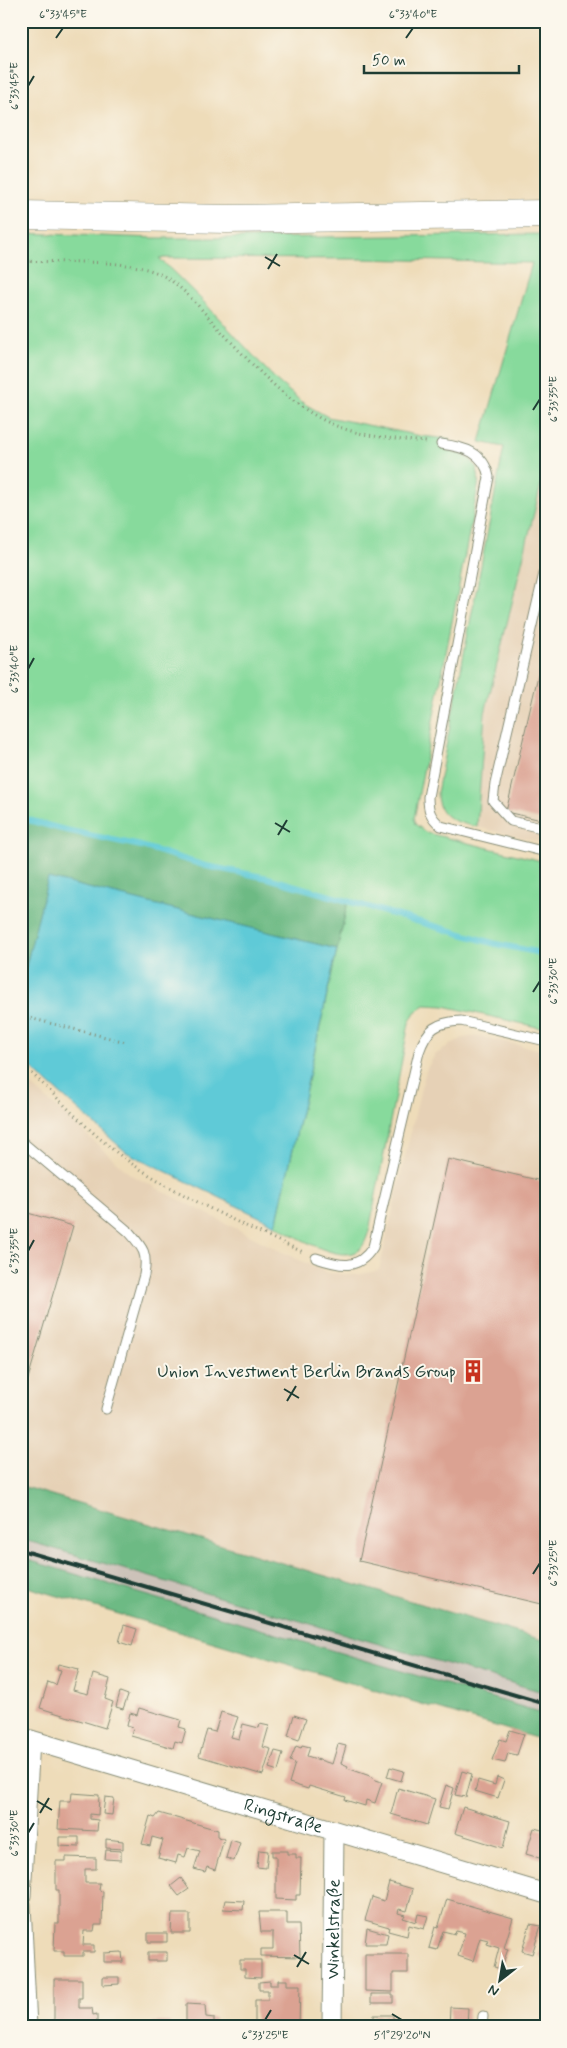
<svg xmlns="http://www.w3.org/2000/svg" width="567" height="2048" font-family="Mynerve,sans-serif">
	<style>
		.built { fill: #e6d1b6 }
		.industrial { fill: #ccc2b9 }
		.green { fill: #87da9c; stroke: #538c68 }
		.forest { fill: #6dba84; stroke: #467c5c }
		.water { fill: #5ecad7; stroke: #3e8486 }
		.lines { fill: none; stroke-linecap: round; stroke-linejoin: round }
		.stream { stroke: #5ecad7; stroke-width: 6 }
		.building { fill: #dba292 }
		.service-casing { stroke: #868c76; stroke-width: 11 }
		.minor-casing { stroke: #868c76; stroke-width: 21 }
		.trunk-casing { stroke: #868c76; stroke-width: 29 }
		.path { stroke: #868c76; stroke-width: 3; stroke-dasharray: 1 4; stroke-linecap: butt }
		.service { stroke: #fff; stroke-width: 9 }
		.minor { stroke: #fff; stroke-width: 19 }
		.trunk { stroke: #fff; stroke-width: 28 }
		.rail { stroke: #1f3d34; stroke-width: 4 }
		.ticks { fill: none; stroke: #1f3d34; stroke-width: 2 }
		.labels { text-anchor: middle; stroke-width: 4; stroke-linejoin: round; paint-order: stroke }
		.poi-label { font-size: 18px; fill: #1f3d34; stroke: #fbf7ec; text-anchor: end }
		.street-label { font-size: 18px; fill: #1f3d34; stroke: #fbf7ec }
		.neatline { fill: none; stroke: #1f3d34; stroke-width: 2 }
		.ticks-label { font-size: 12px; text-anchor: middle; fill: #1f3d34 }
	</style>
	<rect width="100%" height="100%" fill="#fbf7ec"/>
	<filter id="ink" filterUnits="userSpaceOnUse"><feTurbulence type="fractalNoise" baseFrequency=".02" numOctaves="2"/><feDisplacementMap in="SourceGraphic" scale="10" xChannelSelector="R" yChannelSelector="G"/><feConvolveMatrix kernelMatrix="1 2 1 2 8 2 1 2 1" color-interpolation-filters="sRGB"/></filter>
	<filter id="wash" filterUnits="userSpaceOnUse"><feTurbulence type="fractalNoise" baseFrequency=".0096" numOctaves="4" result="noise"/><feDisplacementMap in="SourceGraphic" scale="20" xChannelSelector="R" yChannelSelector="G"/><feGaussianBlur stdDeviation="1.12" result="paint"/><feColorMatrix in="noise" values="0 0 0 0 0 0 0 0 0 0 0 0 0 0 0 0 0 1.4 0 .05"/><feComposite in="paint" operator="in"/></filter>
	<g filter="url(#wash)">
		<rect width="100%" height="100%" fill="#eedcb9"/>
		<path class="built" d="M546 464V843L477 827 485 713Z
			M477 1036 546 1051V1641L21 1486V1076L131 1175 286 1254 328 1273 357 1275 379 1270 421 1088 427 1068 435 1055 450 1045 463 1038Z"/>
		<path class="industrial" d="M21 1539 546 1693V1714L21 1558Z"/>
		<path class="green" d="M21 233 154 238H247L546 234V464L485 713 477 827C457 822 437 819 437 793L504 447 480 442 532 263 361 259 159 258 200 298 276 380 303 403 328 417 421 436 449 439 447 451C469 454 481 463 478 487L414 819 415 824 427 833 546 862V1029L444 1006 425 1005 415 1012 409 1023 369 1231C366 1239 364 1247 357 1251 337 1263 294 1235 276 1225L348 901 268 878 206 866 141 846 21 818Z"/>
		<path class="forest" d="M21 818 141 846 206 866 268 878 348 901 337 949 48 878 21 986Z
			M21 1486 546 1641V1693L21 1539Z
			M21 1558 546 1714V1741L21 1585Z"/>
		<path class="water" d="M48 878 337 949 276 1225 126 1152 21 1059V986Z"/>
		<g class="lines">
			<path class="stream" d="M21 818 61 829 141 846 206 866 268 878 496 944 546 954"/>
		</g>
		<g id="blocks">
			<path class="building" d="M545 646H546V821L506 812Z
				M448 1159 546 1182V1605L359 1561Z
				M21 1211 73 1226 22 1399H21Z
				M124 1625 137 1629 132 1646 119 1642Z
				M58 1664 79 1669 73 1690 80 1692 88 1694 93 1674 110 1679 105 1699 113 1702 105 1728 40 1708 48 1682 56 1685 61 1670 57 1669Z
				M21 1674 26 1675 22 1690H21Z
				M120 1692 128 1695 123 1709 116 1707Z
				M139 1708 181 1720 179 1727 186 1729 182 1743 175 1741 173 1748 131 1736 133 1728 127 1726 130 1713 137 1715Z
				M221 1712 238 1717 231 1737 239 1739 243 1724 259 1728 260 1724 269 1726 263 1747 271 1749 263 1775 199 1756 207 1730 215 1732Z
				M294 1715 306 1719 299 1740 288 1736Z
				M510 1730 524 1734 517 1755 508 1753 505 1763 492 1760 500 1739 506 1741Z
				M338 1744 346 1746 341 1763 348 1766 347 1768 373 1777V1779L382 1782 375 1803 366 1800 365 1806 345 1800 346 1797 309 1786 308 1789 289 1783 295 1763 290 1761 296 1746 301 1748 302 1745 310 1747 307 1756 332 1764Z
				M275 1751 283 1753 278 1771 269 1768Z
				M390 1767 404 1771 401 1781 387 1777Z
				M462 1771 472 1774 466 1797 455 1795Z
				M497 1777 504 1780 498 1798 475 1791 478 1780 495 1785Z
				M446 1785 454 1788 448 1809 439 1807Z
				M398 1788 435 1799 427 1825 391 1814Z
				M72 1793 99 1795 98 1815 90 1814V1819L98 1820 97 1831 58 1829 60 1801H71Z
				M105 1797 114 1798 112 1815 103 1814Z
				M463 1807 510 1821 503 1848 455 1833Z
				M159 1813 218 1830V1837L224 1839 215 1870 207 1867 205 1872 194 1869 200 1851 188 1848 185 1857 178 1855 176 1863 158 1858 163 1840 152 1837 150 1846 142 1844 150 1816 155 1818Z
				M534 1828 546 1831V1860L526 1854Z
				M59 1837H79V1847L59 1846Z
				M106 1839 123 1841V1849L106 1848Z
				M231 1840 240 1843 234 1861 226 1858Z
				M106 1850 121 1851V1860L105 1859Z
				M259 1850 268 1851 266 1868 257 1867Z
				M272 1851H287V1854H296V1858H301L300 1895H296V1900L276 1899V1856H272Z
				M66 1857 96 1858V1869H85V1883H100L99 1890 103 1891 102 1925H95L94 1931H84L83 1945H94V1952H83V1956H64V1951H54L55 1923H59V1890H56V1861H66Z
				M181 1878 189 1889 179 1896 171 1886Z
				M389 1882 413 1889 407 1911 399 1909 398 1913 405 1915 403 1918 416 1922 418 1914 428 1916 424 1929 409 1925 407 1936 388 1931 389 1927 365 1920 372 1897 384 1901Z
				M447 1899 513 1918 504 1948 508 1949 501 1969 494 1967 499 1948 487 1944 488 1940 480 1938 473 1961 458 1956 465 1933 456 1931 455 1934 443 1931 437 1950 429 1948 435 1927 438 1928Z
				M225 1900 244 1901 243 1910 223 1909Z
				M259 1912H287V1924H299L300 1957 261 1956V1949H273V1932H261Z
				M172 1914H190V1933H171Z
				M530 1924 541 1926 532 1954 522 1951Z
				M367 1928 388 1934 386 1944H365Z
				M148 1933H167V1942H148Z
				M545 1935H546V1958L539 1956Z
				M122 1952 123 1962H104V1953Z
				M148 1952H167V1961H148Z
				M365 1954H408V1973H393V1992L365 1991Z
				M240 1960H261V1978L245 1977V1969H240Z
				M103 1977H119V1984L103 1985Z
				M54 1979H82V1998H79V2008H92L93 2015 97 2014V2027H58V2023H54Z
				M278 1980H287V1985H300L299 2027H255V2000H268V1990H259V1982L270 1981V1985H278Z
				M371 1994H393V2003H371Z
				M186 2004 205 2005 206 2017 214 2018V2027H186Z
				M450 2007 468 2008 467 2027H449Z
				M374 2015H393V2019H404V2026L364 2027V2019H374Z
				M153 2022H170V2027H153Z"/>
		</g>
	</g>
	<g filter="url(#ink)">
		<use href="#blocks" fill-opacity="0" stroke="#868c76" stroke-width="1"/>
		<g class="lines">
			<defs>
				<path id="service" d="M441 444C464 447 484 452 489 477L428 797C428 810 430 817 441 826L546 852
					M546 565 495 784 493 801 511 821 546 829
					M21 1141 129 1232C143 1248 148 1253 144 1275L106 1409
					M316 1258C340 1266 358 1271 373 1247L419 1052C427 1029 436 1022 461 1021L546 1041
					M482 2027 483 2016"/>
				<g id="minor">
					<path id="s1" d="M21 1737 546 1894"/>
					<path d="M21 1896 30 1740"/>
					<path d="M21 1905 27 2027"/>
					<path id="s2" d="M332 2027 334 1831"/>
				</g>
				<path id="trunk" d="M21 215 227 219 546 214"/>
			</defs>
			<use href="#service" class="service-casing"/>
			<use href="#minor" class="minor-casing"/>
			<use href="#trunk" class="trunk-casing"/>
			<path class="path" d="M21 261C60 263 127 258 160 274 184 286 203 312 221 331 259 372 300 418 355 432 379 438 403 440 427 442
				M21 1016 126 1042
				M21 1063C60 1099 96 1141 140 1169 190 1201 249 1228 303 1252"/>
			<use href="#service" class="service"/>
			<use href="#minor" class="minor"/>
			<use href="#trunk" class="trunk"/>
			<path class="rail" d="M21 1550 546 1704"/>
		</g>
	</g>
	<path class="ticks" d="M56 38 63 28M406 38 413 28M28 86 34 76M265 257 280 266M268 269 277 254M533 410 540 399M28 669 34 658M275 823 290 832M278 835 287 820M533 992 540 981M28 1251 34 1240M284 1389 299 1398M287 1401 296 1386M533 1574 540 1563M37 1801 52 1810M40 1813 49 1798M28 1833 34 1823M294 1955 309 1964M297 1967 306 1952M392 2014 402 2020M265 2020 271 2010"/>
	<defs>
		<symbol id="building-bare" viewBox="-9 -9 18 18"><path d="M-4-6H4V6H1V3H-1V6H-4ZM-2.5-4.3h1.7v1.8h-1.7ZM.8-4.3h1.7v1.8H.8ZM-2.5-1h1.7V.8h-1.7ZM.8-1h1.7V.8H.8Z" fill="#c8321e" stroke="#fbf7ec" stroke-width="2.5" paint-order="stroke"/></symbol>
	</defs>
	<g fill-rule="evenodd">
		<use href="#building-bare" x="457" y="1355" width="32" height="32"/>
	</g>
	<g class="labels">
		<g class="poi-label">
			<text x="456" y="1377">Union Investment Berlin Brands Group</text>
		</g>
		<g class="street-label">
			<text dy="6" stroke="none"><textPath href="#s1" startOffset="274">Ringstraße</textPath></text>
			<text dy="6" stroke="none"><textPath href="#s2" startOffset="98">Winkelstraße</textPath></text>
		</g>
	</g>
	<rect width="567" height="2048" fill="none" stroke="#fbf7ec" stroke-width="55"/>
	<g transform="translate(500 1980) rotate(211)" stroke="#fbf7ec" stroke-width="4" paint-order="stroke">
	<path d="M0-4L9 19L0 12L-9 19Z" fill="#1f3d34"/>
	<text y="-8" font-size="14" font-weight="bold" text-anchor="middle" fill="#1f3d34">N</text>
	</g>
	<path d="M364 65v8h155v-8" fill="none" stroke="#1f3d34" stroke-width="2.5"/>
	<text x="372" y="65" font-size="15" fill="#1f3d34" stroke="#fbf7ec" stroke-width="4" paint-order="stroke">50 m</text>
	<rect x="28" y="28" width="512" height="1992" class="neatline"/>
	<g class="ticks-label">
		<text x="63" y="18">6°33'45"E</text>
		<text x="413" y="18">6°33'40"E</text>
		<text transform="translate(14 86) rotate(-90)" y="4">6°33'45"E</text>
		<text transform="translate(553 399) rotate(-90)" y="4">6°33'35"E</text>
		<text transform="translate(14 669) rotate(-90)" y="4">6°33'40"E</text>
		<text transform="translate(553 981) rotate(-90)" y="4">6°33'30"E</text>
		<text transform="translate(14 1251) rotate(-90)" y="4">6°33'35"E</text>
		<text transform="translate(553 1563) rotate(-90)" y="4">6°33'25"E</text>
		<text transform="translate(14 1833) rotate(-90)" y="4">6°33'30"E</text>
		<text x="265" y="2039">6°33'25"E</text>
		<text x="402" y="2039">51°29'20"N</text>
	</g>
</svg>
